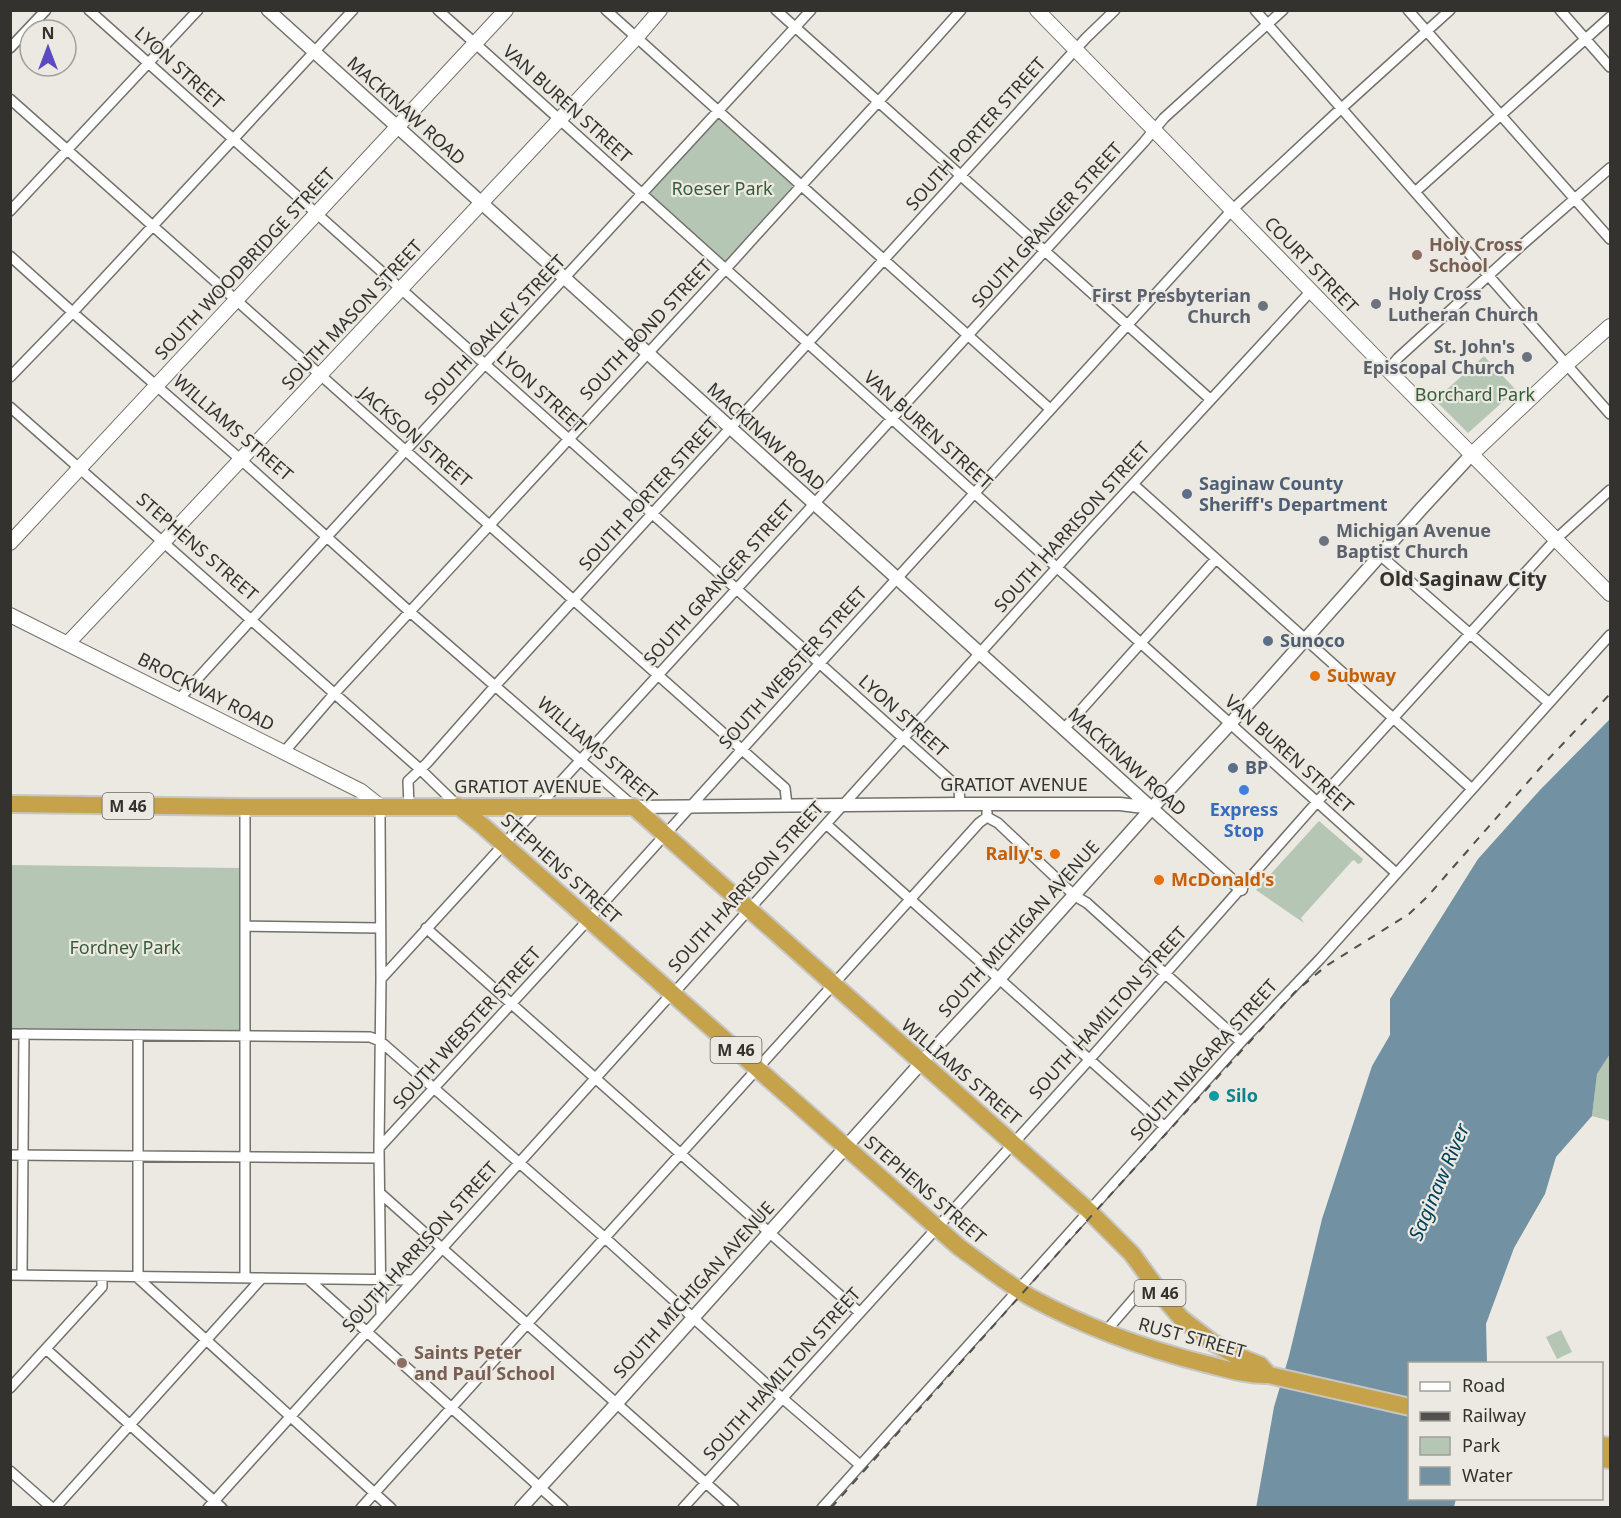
<svg xmlns="http://www.w3.org/2000/svg" width="1621" height="1518" font-family="'Noto Sans',sans-serif">
	<style>
		.green { fill: #b5c6b5 }
		.water { fill: #7292a3 }
		.lines { fill: none; stroke-linecap: round; stroke-linejoin: round }
		.minor-casing { stroke: #73716b; stroke-width: 12 }
		.tertiary-casing { stroke: #73716b; stroke-width: 15 }
		.secondary-casing { stroke: #73716b; stroke-width: 16 }
		.trunk-casing { stroke: #c6c6c5; stroke-width: 20 }
		.minor { stroke: #fff; stroke-width: 9 }
		.tertiary { stroke: #fff; stroke-width: 12 }
		.secondary { stroke: #fff; stroke-width: 14 }
		.trunk { stroke: #c6a24a; stroke-width: 16 }
		.rail { stroke: #52514d; stroke-width: 2; stroke-dasharray: 8 8; stroke-linecap: butt }
		.education-dot { fill: #8d6e63; stroke: #ebe9e1; stroke-width: 2 }
		.worship-dot { fill: #6b7280; stroke: #ebe9e1; stroke-width: 2 }
		.service-dot { fill: #5c6f8a; stroke: #ebe9e1; stroke-width: 2 }
		.food-dot { fill: #e8710a; stroke: #ebe9e1; stroke-width: 2 }
		.shop-dot { fill: #3f7fe0; stroke: #ebe9e1; stroke-width: 2 }
		.culture-dot { fill: #0f9aa8; stroke: #ebe9e1; stroke-width: 2 }
		.labels { text-anchor: middle; stroke-width: 4.5; stroke-linejoin: round; paint-order: stroke }
		.shield { fill: #ebe9e1; stroke: #6a6964; stroke-width: 1.5 }
		.shield-label { font-size: 16px; font-weight: bold; fill: #33322f }
		.street-label { font-size: 18px; fill: #33322f; stroke: #ebe9e1 }
		.park-label { font-size: 18px; fill: #355c38; stroke: #ebe9e1 }
		.education-label { font-size: 18px; font-weight: bold; fill: #785e54; stroke: #ebe9e1; text-anchor: start }
		.worship-label { font-size: 18px; font-weight: bold; fill: #5b616d; stroke: #ebe9e1; text-anchor: start }
		.service-label { font-size: 18px; font-weight: bold; fill: #4e5e75; stroke: #ebe9e1; text-anchor: start }
		.food-label { font-size: 18px; font-weight: bold; fill: #c56008; stroke: #ebe9e1; text-anchor: start }
		.shop-label { font-size: 18px; font-weight: bold; fill: #366cbe; stroke: #ebe9e1 }
		.culture-label { font-size: 18px; font-weight: bold; fill: #0d838f; stroke: #ebe9e1; text-anchor: start }
		.neighbourhood-label { font-size: 20px; font-weight: bold; fill: #33322f; stroke: #ebe9e1 }
		.water-label { font-size: 20px; font-style: italic; fill: #00435d; stroke: #ebe9e1 }
	</style>
	<rect width="100%" height="100%" fill="#ebe9e1"/>
	<path class="green" d="M718 118 794 185 725 262 649 193Z
		M1484 356 1516 390 1468 433 1435 400Z
		M1319 821 1363 859 1361 863 1358 864 1354 860 1352 861 1301 918 1304 923 1256 890Z
		M11 865 240 868 239 1030 11 1028Z
		M1610 1054V1121L1592 1116 1597 1074Z
		M1561 1330 1572 1352 1557 1359 1546 1337Z"/>
	<path class="water" d="M1610 719V1054L1597 1074 1592 1116 1556 1157 1545 1194 1514 1248 1486 1324 1487 1363 1410 1364V1498L1456 1499 1454 1507 1256 1508 1274 1407 1289 1356 1322 1219 1372 1066 1390 1035V999L1478 859 1540 790Z"/>
	<g class="lines">
		<defs>
			<path id="minor" d="M89 10 959 788 960 804
				M438 10 1396 873
				M606 10 1050 409
				M776 10 1210 399
				M1255 10 1610 414
				M1408 10 1610 239
				M1560 10 1610 67
				M10 48 46 10
				M10 99 785 788 787 805
				M1415 192 1610 17
				M10 211 198 10
				M10 256 79 318 248 466 410 612 632 805
				M1388 370 1398 358 1523 244 1610 168
				M10 377 72 313 353 10
				M10 407 421 770 458 806
				M1133 484 1472 789
				M1380 555 1549 703
				M179 699 406 450 811 10
				M1063 730 1216 559
				M284 752 334 694 733 261C808 177 886 95 961 10
				M409 807 408 781 427 763 495 686 1086 38 1115 10
				M987 812V817L998 823 1075 896 1087 903 1241 1042
				M826 824 1165 1127
				M245 926 380 928
				M426 928 860 1313
				M381 979 1144 142 1164 118 1283 10
				M10 1034 370 1037 380 1041 604 1237 774 1391 860 1465
				M138 1035V1278L391 1508
				M379 1148 589 919 820 663 1232 210 1334 115 1450 10
				M10 1155 379 1158
				M380 1193 734 1508
				M10 1275 413 1280
				M22 1275 24 1034
				M245 1278V807
				M308 1279 563 1508
				M381 1314 379 1148 381 979 380 818 381 807
				M1106 1331 1150 1280
				M46 1349 222 1508
				M10 1388 102 1287V1277
				M10 1471 52 1508
				M55 1508 262 1278
				M208 1508 665 1001 673 994 1087 534 1311 291
				M361 1508 979 823 987 817
				M683 1508 1089 1060 1317 802 1556 539 1610 490
				M822 1508 1241 1042 1320 959 1610 635"/>
			<path id="tertiary" d="M268 10 1241 889
				M634 807 960 804H1120L1152 808
				M521 1508 617 1403 921 1063 1000 978 1152 808 1230 724 1422 508 1472 454"/>
			<path id="secondary" d="M1037 10 1388 370 1610 594
				M1472 454 1567 364 1610 326
				M10 543 506 10
				M10 615 361 791 381 807
				M68 643 170 535 636 38 660 10"/>
			<path id="trunk" d="M10 804 245 807H634L1089 1211 1132 1254 1164 1298 1181 1318 1212 1342 1235 1355 1260 1365 1269 1375
				M458 806 483 826 959 1247C982 1264 1005 1282 1030 1297 1085 1327 1146 1349 1206 1364 1227 1369 1248 1376 1269 1375L1410 1407
				M1602 1445 1610 1446
				M1602 1459 1610 1460"/>
		</defs>
		<use href="#minor" class="minor-casing"/>
		<use href="#tertiary" class="tertiary-casing"/>
		<use href="#secondary" class="secondary-casing"/>
		<use href="#trunk" class="trunk-casing"/>
		<use href="#minor" class="minor"/>
		<use href="#tertiary" class="tertiary"/>
		<use href="#secondary" class="secondary"/>
		<use href="#trunk" class="trunk"/>
		<path class="rail" d="M831 1508 1093 1214 1295 992 1326 966 1409 914 1427 897 1541 767 1610 694"/>
	</g>
	<g class="education-dot">
		<circle cx="1417" cy="255" r="6"/>
		<circle cx="402" cy="1363" r="6"/>
	</g>
	<g class="worship-dot">
		<circle cx="1376" cy="304" r="6"/>
		<circle cx="1263" cy="306" r="6"/>
		<circle cx="1527" cy="357" r="6"/>
		<circle cx="1324" cy="541" r="6"/>
	</g>
	<g class="service-dot">
		<circle cx="1187" cy="494" r="6"/>
		<circle cx="1268" cy="641" r="6"/>
		<circle cx="1233" cy="768" r="6"/>
	</g>
	<g class="food-dot">
		<circle cx="1315" cy="676" r="6"/>
		<circle cx="1055" cy="854" r="6"/>
		<circle cx="1159" cy="880" r="6"/>
	</g>
	<circle class="shop-dot" cx="1244" cy="790" r="6"/>
	<circle class="culture-dot" cx="1214" cy="1096" r="6"/>
	<g class="labels">
		<g class="shield">
			<rect x="102.5" y="793" width="51" height="26" rx="4.5"/>
			<rect x="710.5" y="1037" width="51" height="26" rx="4.5"/>
			<rect x="1134.5" y="1280" width="51" height="26" rx="4.5"/>
		</g>
		<g class="shield-label">
			<text x="128" y="812">M 46</text>
			<text x="736" y="1056">M 46</text>
			<text x="1160" y="1299">M 46</text>
		</g>
		<g class="street-label">
			<text transform="translate(179 68) rotate(42)" y="6">LYON STREET</text>
			<text transform="translate(567 104) rotate(42)" y="6">VAN BUREN STREET</text>
			<text transform="translate(406 111) rotate(42)" y="6">MACKINAW ROAD</text>
			<text transform="translate(976 134) rotate(-48)" y="6">SOUTH PORTER STREET</text>
			<text transform="translate(1047 225) rotate(-48)" y="6">SOUTH GRANGER STREET</text>
			<text transform="translate(245 264) rotate(-47)" y="6">SOUTH WOODBRIDGE STREET</text>
			<text transform="translate(1311 265) rotate(46)" y="6">COURT STREET</text>
			<text transform="translate(352 315) rotate(-47)" y="6">SOUTH MASON STREET</text>
			<text transform="translate(495 330) rotate(-47)" y="6">SOUTH OAKLEY STREET</text>
			<text transform="translate(646 330) rotate(-47)" y="6">SOUTH BOND STREET</text>
			<text transform="translate(541 392) rotate(42)" y="6">LYON STREET</text>
			<text transform="translate(233 428) rotate(41)" y="6">WILLIAMS STREET</text>
			<text transform="translate(928 430) rotate(42)" y="6">VAN BUREN STREET</text>
			<text transform="translate(415 437) rotate(41)" y="6">JACKSON STREET</text>
			<text transform="translate(766 437) rotate(42)" y="6">MACKINAW ROAD</text>
			<text transform="translate(649 494) rotate(-48)" y="6">SOUTH PORTER STREET</text>
			<text transform="translate(1072 527) rotate(-48)" y="6">SOUTH HARRISON STREET</text>
			<text transform="translate(197 547) rotate(41)" y="6">STEPHENS STREET</text>
			<text transform="translate(719 583) rotate(-48)" y="6">SOUTH GRANGER STREET</text>
			<text transform="translate(793 668) rotate(-48)" y="6">SOUTH WEBSTER STREET</text>
			<text transform="translate(206 692) rotate(27)" y="6">BROCKWAY ROAD</text>
			<text transform="translate(903 716) rotate(42)" y="6">LYON STREET</text>
			<text transform="translate(597 750) rotate(41)" y="6">WILLIAMS STREET</text>
			<text transform="translate(1289 754) rotate(42)" y="6">VAN BUREN STREET</text>
			<text transform="translate(1127 762) rotate(42)" y="6">MACKINAW ROAD</text>
			<text x="1014" y="791">GRATIOT AVENUE</text>
			<text x="528" y="793">GRATIOT AVENUE</text>
			<text transform="translate(561 869) rotate(42)" y="6">STEPHENS STREET</text>
			<text transform="translate(746 887) rotate(-48)" y="6">SOUTH HARRISON STREET</text>
			<text transform="translate(1019 929) rotate(-48)" y="6">SOUTH MICHIGAN AVENUE</text>
			<text transform="translate(1108 1013) rotate(-48)" y="6">SOUTH HAMILTON STREET</text>
			<text transform="translate(467 1028) rotate(-48)" y="6">SOUTH WEBSTER STREET</text>
			<text transform="translate(1204 1060) rotate(-48)" y="6">SOUTH NIAGARA STREET</text>
			<text transform="translate(961 1072) rotate(41)" y="6">WILLIAMS STREET</text>
			<text transform="translate(925 1190) rotate(41)" y="6">STEPHENS STREET</text>
			<text transform="translate(420 1247) rotate(-48)" y="6">SOUTH HARRISON STREET</text>
			<text transform="translate(694 1290) rotate(-48)" y="6">SOUTH MICHIGAN AVENUE</text>
			<text transform="translate(1192 1338) rotate(15)" y="6">RUST STREET</text>
			<text transform="translate(782 1374) rotate(-48)" y="6">SOUTH HAMILTON STREET</text>
		</g>
		<g class="park-label">
			<text x="722" y="195">Roeser Park</text>
			<text x="1475" y="401">Borchard Park</text>
			<text x="125" y="954">Fordney Park</text>
		</g>
		<g class="education-label">
			<text x="1429" y="251">Holy Cross<tspan x="1429" dy="21">School</tspan></text>
			<text x="414" y="1359">Saints Peter<tspan x="414" dy="21">and Paul School</tspan></text>
		</g>
		<g class="worship-label">
			<text x="1388" y="300">Holy Cross<tspan x="1388" dy="21">Lutheran Church</tspan></text>
			<text x="1251" y="302" text-anchor="end">First Presbyterian<tspan x="1251" dy="21">Church</tspan></text>
			<text x="1515" y="353" text-anchor="end">St. John's<tspan x="1515" dy="21">Episcopal Church</tspan></text>
			<text x="1336" y="537">Michigan Avenue<tspan x="1336" dy="21">Baptist Church</tspan></text>
		</g>
		<g class="service-label">
			<text x="1199" y="490">Saginaw County<tspan x="1199" dy="21">Sheriff's Department</tspan></text>
			<text x="1280" y="647">Sunoco</text>
			<text x="1245" y="774">BP</text>
		</g>
		<g class="food-label">
			<text x="1327" y="682">Subway</text>
			<text x="1043" y="860" text-anchor="end">Rally's</text>
			<text x="1171" y="886">McDonald's</text>
		</g>
		<g class="shop-label">
			<text x="1244" y="816">Express<tspan x="1244" dy="21">Stop</tspan></text>
		</g>
		<g class="culture-label">
			<text x="1226" y="1102">Silo</text>
		</g>
		<g class="neighbourhood-label">
			<text x="1463" y="586">Old Saginaw City</text>
		</g>
		<g class="water-label">
			<text transform="translate(1439 1182) rotate(-67)" y="7">Saginaw River</text>
		</g>
	</g>
	<rect width="1621" height="1518" fill="none" stroke="#33322f" stroke-width="24"/>
	<rect x="1408" y="1362" width="195" height="138" fill="#ebe9e1" stroke="#a1a09a" stroke-width="1.5"/>
	<rect x="1420" y="1382" width="30" height="9" fill="#ffffff" stroke="#a1a09a" stroke-width="1.5"/>
	<text x="1462" y="1392" font-size="18" fill="#33322f">Road</text>
	<rect x="1420" y="1412" width="30" height="9" fill="#52514d" stroke="#a1a09a" stroke-width="1.5"/>
	<text x="1462" y="1422" font-size="18" fill="#33322f">Railway</text>
	<rect x="1420" y="1437" width="30" height="18" fill="#b5c6b5" stroke="#a1a09a" stroke-width="1.5"/>
	<text x="1462" y="1452" font-size="18" fill="#33322f">Park</text>
	<rect x="1420" y="1467" width="30" height="18" fill="#7292a3" stroke="#a1a09a" stroke-width="1.5"/>
	<text x="1462" y="1482" font-size="18" fill="#33322f">Water</text>
	<g transform="translate(48 48)"><circle r="28" fill="#ebe9e1" stroke="#a1a09a" stroke-width="1.5"/>
	<path d="M0-4.5L10 22L0 15L-10 22Z" fill="#5c4ac2"/>
	<text y="-9" font-size="16" font-weight="bold" text-anchor="middle" fill="#33322f">N</text>
	</g>
</svg>
